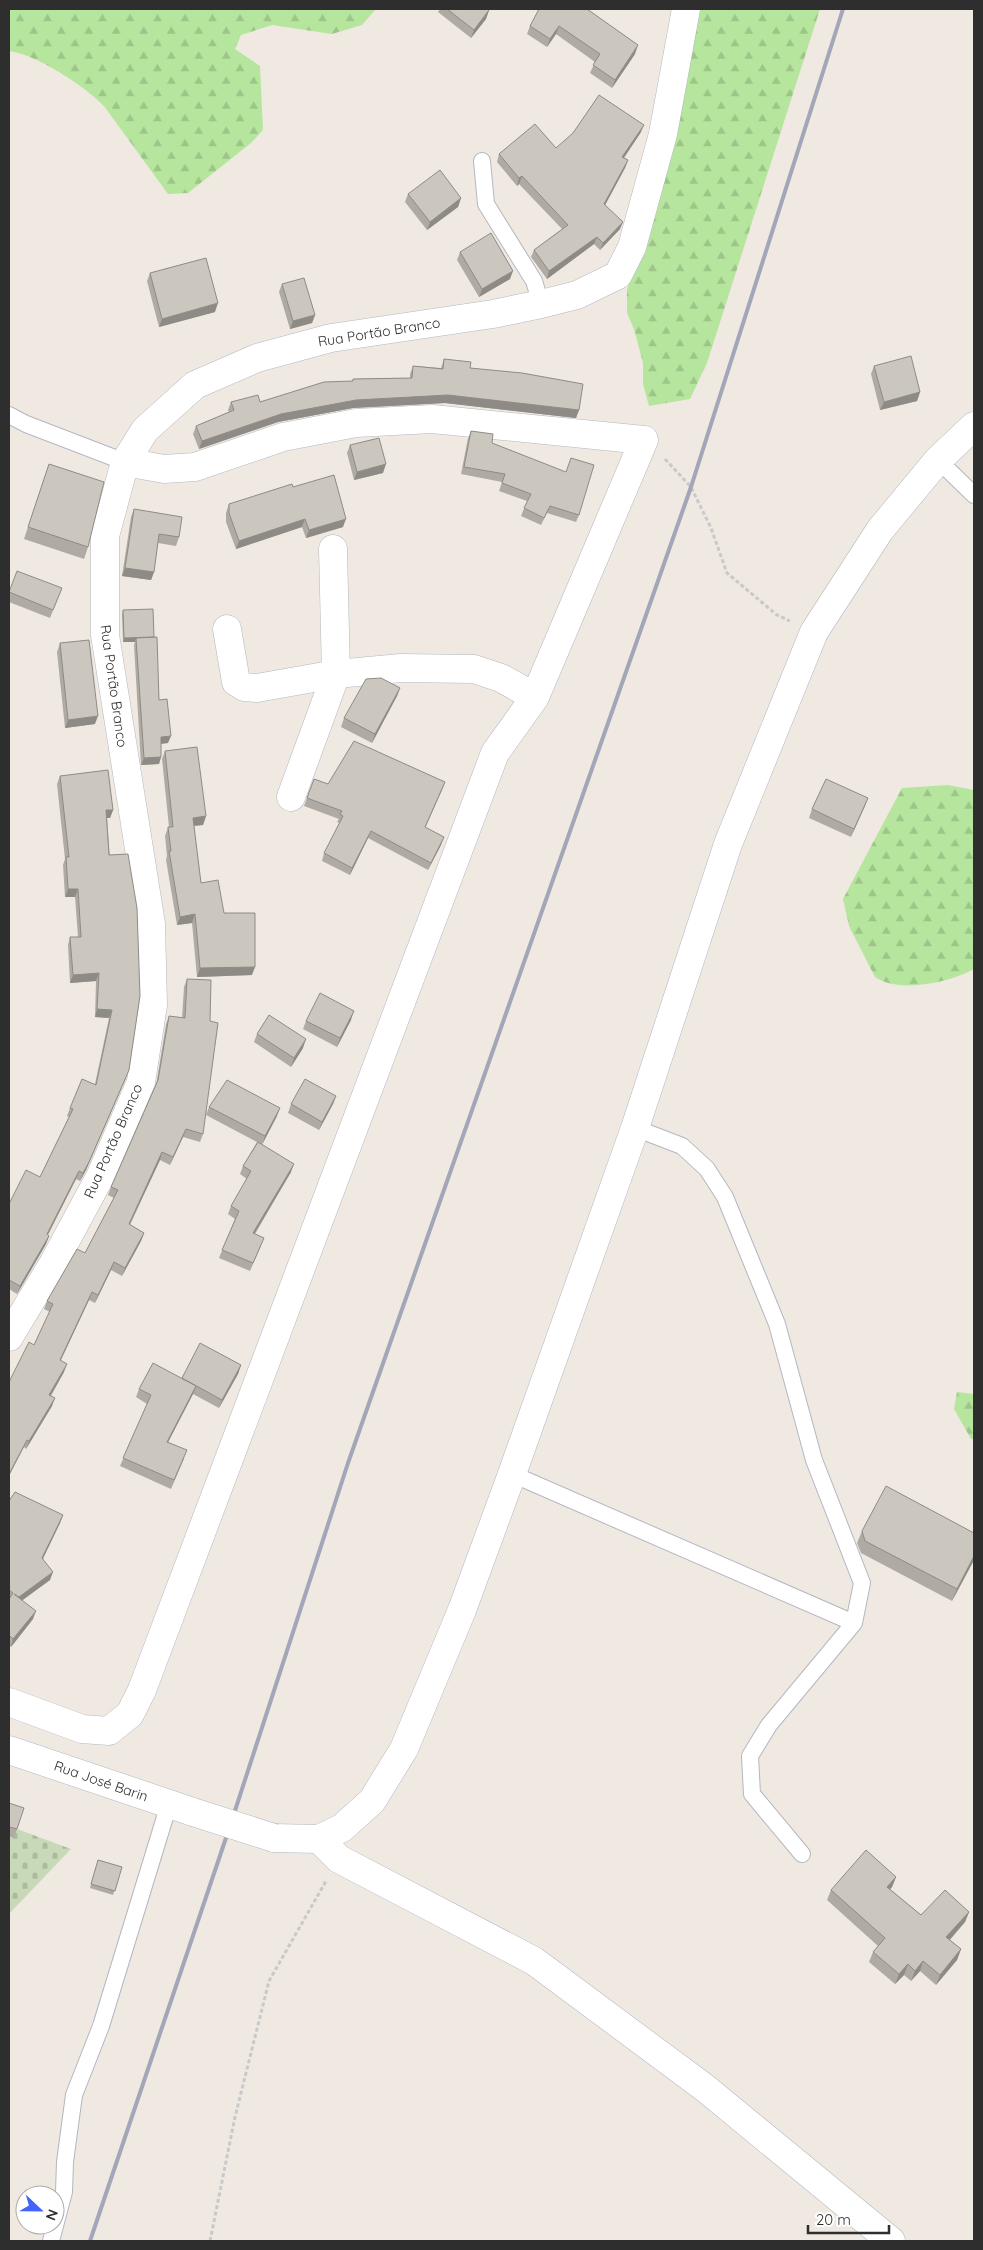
<svg xmlns="http://www.w3.org/2000/svg" width="983" height="2250" font-family="Quicksand,sans-serif">
	<style>
		.forest { fill: url(#forest-firs) }
		.cemetery { fill: url(#cemetery-stones) }
		.lines { fill: none; stroke-linecap: round; stroke-linejoin: round }
		.lane-casing { stroke: #b4b7c1; stroke-width: 18 }
		.street-casing { stroke: #b4b7c1; stroke-width: 29 }
		.secondary-casing { stroke: #b4b7c1; stroke-width: 29 }
		.path { stroke: #c9c9c9; stroke-width: 3; stroke-dasharray: 4 2.5; stroke-linecap: butt }
		.lane { stroke: #fff; stroke-width: 16 }
		.street { stroke: #fff; stroke-width: 28 }
		.secondary { stroke: #fff; stroke-width: 28 }
		.rail { stroke: #a3a6b8; stroke-width: 4 }
		.secondary-bridge-casing { stroke: #b4b7c1; stroke-width: 29; stroke-linecap: butt }
		.secondary-bridge { stroke: #fff; stroke-width: 28 }
		.wall { fill: #afaba4 }
		.shaded-wall { fill: #8e8b86 }
		.building { fill: #cbc7bf; stroke: #8e8b86 }
		.labels { text-anchor: middle; stroke-width: 4; stroke-linejoin: round; paint-order: stroke }
		.street-label { font-size: 14px; fill: #2e2e2e; stroke: #fff }
	</style>
	<defs>
		<pattern id="forest-firs" width="22" height="20" patternUnits="userSpaceOnUse" patternTransform="scale(1.25)"><rect width="22" height="20" fill="#b6e59e"/><path d="M5 1l3.5 6h-7zM16 11l3.5 6h-7z" fill="#9dc588"/></pattern>
		<pattern id="cemetery-stones" width="16" height="16" patternUnits="userSpaceOnUse" patternTransform="scale(1.25)"><rect width="16" height="16" fill="#c8d9b8"/><path d="M2 7V4a2 2 0 0 1 4 0v3zM10 15v-3a2 2 0 0 1 4 0v3z" fill="#acbb9e"/></pattern>
	</defs>
	<rect width="100%" height="100%" fill="#efe9e1"/>
	<path class="forest" d="M9 9H376L362 25 332 34 272 25 241 35 235 49 260 66 263 130 251 143 188 193 168 194 104 106C86 87 36 54 9 51Z
		M698 9H820L707 363 690 399 649 406 643 384V363L634 329 627 313V290L667 158Z
		M948 785 974 790V969C951 982 899 994 875 977L849 926 843 899 902 788Z
		M957 1392 974 1394V1439H971L954 1409Z"/>
	<path class="cemetery" d="M9 1826 71 1849 9 1914Z"/>
	<g class="lines">
		<defs>
			<path id="lane" d="M482 161 486 204 534 281 541 304
				M9 415 26 424 125 462
				M938 460 974 495
				M635 1128 682 1146 707 1169 725 1197 777 1324 814 1460 862 1583 854 1623
				M512 1474 854 1623 769 1725 750 1756 752 1794 802 1854
				M51 2241 64 2192 65 2162 74 2095 101 2026 169 1804"/>
			<path id="street" d="M227 629 236 682 244 687 257 688 336 674 401 668 474 669 501 678 535 697
				M291 797 336 674 333 549
				M9 1337 53 1264 100 1177 141 1082 153 1005 151 924 105 635V536L125 462 145 430 195 385 257 358 331 338 493 314 541 304 577 295 618 275 632 247 663 134 686 9
				M9 1702 82 1729 109 1731 130 1714 142 1690 495 753 535 697 644 440 432 419 356 423 283 437 195 467 164 469 125 462
				M319 1839 339 1859 534 1961 705 2088 891 2241"/>
			<path id="secondary" d="M9 1750 193 1812
				M274 1838 319 1839 342 1828 372 1801 404 1749 462 1610 512 1474 635 1128 728 844 814 632 880 530 938 460 974 426"/>
		</defs>
		<use href="#lane" class="lane-casing"/>
		<use href="#street" class="street-casing"/>
		<use href="#secondary" class="secondary-casing"/>
		<path class="path" d="M665 459 691 487 711 528 727 573 777 615 790 621
			M210 2241 235 2117 269 1981 326 1881"/>
		<use href="#lane" class="lane"/>
		<use href="#street" class="street"/>
		<use href="#secondary" class="secondary"/>
		<path class="rail" d="M90 2241 230 1826 348 1463 691 487 843 9"/>
		<defs>
			<path id="secondary-bridge" d="M193 1812 274 1838"/>
		</defs>
		<use href="#secondary-bridge" class="secondary-bridge-casing"/>
		<use href="#secondary-bridge" class="secondary-bridge"/>
	</g>
	<path class="wall" d="M440 9H487L489 10 486 19 471 38 438 12Z
		M539 9 635 54 612 88 590 73 595 62 556 34 547 47 527 34 530 26Z
		M641 132 624 158 628 160 625 168 605 204 620 229 600 250 594 244 547 279 531 257 534 250 562 229 519 184 517 186 497 162 499 154 556 148Z
		M408 194 461 198 458 207 427 230 405 202Z
		M460 252 510 279 479 297 457 260Z
		M150 273 215 312 159 327 147 281Z
		M282 284 315 315 312 323 290 329 279 292Z
		M444 359 470 368 579 410 576 418 445 403 353 408 278 422 199 449 193 434 196 426 229 412 228 410 231 402H260L352 381 353 379 410 378V374L413 366 441 368Z
		M874 366 920 392 917 401 880 410 871 374Z
		M471 431 492 443 579 515 576 522 547 513 541 525 521 516 527 501 499 491 502 482 461 474 468 438Z
		M350 445 383 473 354 480 347 453Z
		M45 476 88 547 84 559 24 539Z
		M293 487 343 527 306 538 302 527 236 549 226 522V513L229 504Z
		M134 509 179 537 176 546 158 543 154 572 151 580 122 576 131 517Z
		M62 588 50 618 9 602V591Z
		M123 610 154 637 159 700 168 743 161 744V757L159 764 141 765 134 645 135 642H123L122 615Z
		M60 643 95 724 65 728 57 652Z
		M400 688 397 696 372 743 341 727 344 718Z
		M165 751 206 816 203 825 194 826 201 883 224 913 252 975 197 977 192 923 177 925 166 860 167 856 165 836 168 827H169L162 759Z
		M60 776 113 810 110 818H107L126 1078 86 1170 80 1181 76 1179 48 1235 49 1236 46 1244 17 1294 9 1289V1204L40 1177 69 1117 67 1116 70 1108 95 1084 109 1018 95 1017 96 981 70 983 68 945 70 937H78L75 897H65L63 865 65 859 57 784Z
		M314 779 328 784 445 782 425 827 441 845 428 870 368 838 350 875 322 861 324 853 340 823 337 822 339 819 304 806Z
		M868 798 851 837 809 818 812 809Z
		M187 979 203 1134 200 1142 183 1137 170 1165 160 1160 130 1225 144 1233 141 1241 122 1276 111 1270 95 1303 89 1300 61 1360 64 1372 51 1396 52 1406 26 1449 24 1447 34 1345 50 1312 44 1309 47 1301 85 1253 114 1198 108 1195 111 1187 156 1086 166 1024 169 1016 182 1018 184 987Z
		M351 1020 337 1047 303 1029 306 1021Z
		M257 1034 303 1048 291 1067 254 1042Z
		M336 1096 333 1104 319 1130 288 1113 291 1104Z
		M209 1107 277 1116 262 1144 291 1172 255 1234 261 1246 250 1271 219 1258 235 1219 228 1214 231 1206 247 1179 240 1174 243 1166 257 1142 206 1115Z
		M241 1365 238 1374 219 1408 193 1394 168 1442 184 1459 171 1489 120 1466 147 1404 136 1397 139 1389 182 1378Z
		M9 1501 63 1515 60 1523 43 1558 50 1580 22 1600 33 1619 11 1647 9 1645Z
		M862 1531 974 1560 952 1601 861 1553 857 1543Z
		M9 1803 17 1829 14 1838 9 1836Z
		M98 1860 122 1867 113 1895 90 1888Z
		M896 1877 892 1887 890 1889 921 1915 969 1912 965 1922 950 1940 961 1949 957 1960 936 1985 920 1971 911 1981 904 1975 895 1984 869 1962 873 1952 878 1946 827 1900 831 1890Z"/>
	<path class="shaded-wall" d="M489 10 486 19 471 38 474 30Z
		M559 26 556 34 547 47 550 39Z
		M638 45 635 54 612 88 615 80Z
		M644 125 641 132 619 165 622 157Z
		M628 160 625 168 602 211 604 204Z
		M522 176 519 184 517 186 519 178Z
		M461 198 458 207 427 230 430 222Z
		M623 222 620 229 600 250 603 243Z
		M597 237 594 244 547 279 549 271Z
		M513 271 510 279 479 297 482 289Z
		M218 303 215 312 159 327 162 319Z
		M315 315 312 323 290 329 293 321Z
		M920 392 917 401 880 410 884 402Z
		M448 395 579 410 576 418 445 403 353 408 278 422 199 449 202 441 281 414 356 400Z
		M386 464 383 473 354 480 357 472Z
		M305 519 302 527 236 549 239 541Z
		M346 519 343 527 306 538 309 530Z
		M125 568 154 572 151 580 122 576Z
		M154 637 136 638 135 642H123L124 638Z
		M400 688 397 696 372 743 375 734Z
		M98 716 95 724 65 728 68 720Z
		M171 736 168 743 158 744 161 737Z
		M161 757 159 764 141 765 144 758Z
		M445 782 442 790 422 835 425 827Z
		M868 798 865 806 851 837 854 829Z
		M106 810H113L110 818H104Z
		M206 816 203 825 190 826 193 818Z
		M371 831 368 838 350 875 352 868Z
		M444 837 441 845 428 870 431 863Z
		M68 889H78L75 897H65Z
		M195 914 192 923 177 925 180 917Z
		M255 967 252 975 197 977 200 968Z
		M99 973 96 981 70 983 73 975Z
		M97 1009 112 1010 109 1018 95 1017Z
		M354 1011 351 1020 337 1047 340 1038Z
		M306 1039 303 1048 291 1067 294 1058Z
		M129 1070 86 1170 80 1181 83 1173Z
		M336 1096 333 1104 319 1130 322 1122Z
		M280 1108 277 1116 262 1145 265 1136Z
		M186 1129 183 1137 170 1165 173 1157Z
		M162 1152 160 1160 126 1232 129 1224Z
		M294 1164 291 1172 250 1241 253 1233Z
		M79 1171 76 1179 44 1242 47 1234Z
		M144 1233 141 1241 122 1276 125 1268Z
		M49 1236 46 1244 17 1294 20 1286Z
		M114 1262 111 1270 95 1303 98 1295Z
		M92 1292 89 1300 57 1368 60 1360Z
		M67 1364 64 1372 46 1403 49 1395Z
		M241 1365 238 1374 219 1408 222 1400Z
		M196 1386 193 1394 164 1450 167 1442Z
		M55 1398 52 1406 26 1449 29 1441Z
		M27 1440 24 1447 9 1476V1474Z
		M63 1515 60 1523 40 1565 42 1558Z
		M974 1556V1560L952 1601 957 1589Z
		M53 1572 50 1580 16 1605 19 1597Z
		M36 1611 33 1619 11 1647 13 1639Z
		M896 1877 892 1887 883 1897 887 1887Z
		M969 1912 965 1922 943 1947 946 1937Z
		M961 1949 957 1960 936 1985 940 1975Z
		M923 1961 920 1971 911 1981 915 1971Z
		M908 1964 904 1975 895 1984 899 1974Z"/>
	<path class="building" d="M447 9H487L489 10 474 30Z
		M539 9H587L638 45 615 80 593 65 600 54 559 26 550 39 530 26Z
		M599 95 644 125 622 157 628 160 604 204 623 222 603 243 597 237 549 271 534 250 568 225 522 176 519 178 499 154 535 124 556 148 573 133Z
		M440 170 461 198 430 222 408 194Z
		M491 233 513 271 482 289 460 252Z
		M206 258 218 303 162 319 150 273Z
		M304 278 315 315 293 321 282 284Z
		M911 356 920 392 884 402 874 366Z
		M444 359 471 362 470 368 522 373 583 384 579 410 448 395 356 400 281 414 202 441 196 426 234 410 231 402 258 395 260 402 324 382 353 381V379L412 378 413 366 443 369Z
		M471 431 493 434 492 443 566 472 571 458 594 465 579 515 550 506 544 518 524 508 531 494 502 483 505 474 464 467Z
		M379 438 386 464 357 472 350 445Z
		M49 464 104 482 88 547 28 527Z
		M334 475 346 519 309 530 305 519 239 541 229 513V504L292 484 293 487Z
		M134 509 182 517 179 537 159 534 154 572 125 568Z
		M17 571 62 588 53 610 9 592Z
		M153 609 154 637 124 638 123 610Z
		M157 637 159 700 167 699 171 736 161 737V757L144 758 136 638Z
		M89 640 98 716 68 720 60 643Z
		M381 678 400 688 375 734 344 718 366 679Z
		M354 741 445 782 425 827 444 837 431 863 371 831 352 868 324 853 343 816 340 814 342 811 307 798 314 779 328 784Z
		M197 747 206 816 193 818 201 883 218 880 224 913H255V967L200 968 195 914 180 917 169 851H171L168 827H173L165 751Z
		M108 770 113 810H106L109 855 128 854 137 908 140 996 129 1070 89 1162 83 1173 79 1171 47 1234 49 1236 20 1286 9 1280V1204L26 1170 40 1177 73 1109 70 1108 82 1079 96 1085 112 1010 97 1009 99 973 73 975 70 937H81L78 889H68L66 857H69L60 776Z
		M826 779 868 798 854 829 812 809Z
		M187 979 211 980 210 1021 218 1023 203 1134 186 1129 173 1157 162 1152 129 1224 144 1233 125 1268 114 1262 98 1295 92 1292 60 1360 67 1364 49 1395 55 1398 29 1441 27 1440 9 1474V1382L29 1342 34 1345 53 1304 47 1301 77 1249 85 1253 118 1190 111 1187 158 1080 169 1016 185 1018Z
		M320 993 354 1011 340 1038 306 1021Z
		M269 1015 306 1039 294 1058 257 1034Z
		M305 1079 336 1096 322 1122 291 1104Z
		M227 1080 280 1108 265 1136 209 1107Z
		M258 1142 294 1164 253 1233 264 1238 253 1263 222 1250 239 1211 231 1206 251 1171 243 1166Z
		M200 1343 241 1365 222 1400 182 1378Z
		M153 1363 196 1386 167 1442 187 1450 174 1480 123 1458 151 1395 139 1389Z
		M886 1486 974 1533V1556L957 1589 865 1541 862 1531Z
		M15 1492 63 1515 42 1558 53 1572 19 1597 14 1594 36 1611 13 1639 9 1635V1599L13 1593 9 1590V1501Z
		M9 1803 24 1808 17 1829 9 1827Z
		M866 1850 896 1877 887 1887 921 1915 945 1890 969 1912 946 1937 961 1949 940 1975 923 1961 915 1971 908 1964 899 1974 873 1952 885 1938 831 1890Z
		M98 1860 122 1867 115 1891 91 1884Z"/>
	<g class="labels">
		<g class="street-label">
			<text transform="translate(379 332) rotate(-9)" y="5">Rua Portão Branco</text>
			<text transform="translate(114 686) rotate(82)" y="5">Rua Portão Branco</text>
			<text transform="translate(113 1141) rotate(-66)" y="5">Rua Portão Branco</text>
			<text transform="translate(101 1781) rotate(19)" y="5">Rua José Barin</text>
		</g>
	</g>
	<rect width="983" height="2250" fill="none" stroke="#2e2e2e" stroke-width="20"/>
	<g transform="translate(40 2210) rotate(112)"><circle r="24" fill="#ffffff" stroke="#ababab"/>
	<path d="M0-4L9 19L0 12L-9 19Z" fill="#4264fb"/>
	<text y="-8" font-size="14" font-weight="bold" text-anchor="middle" fill="#2e2e2e">N</text>
	</g>
	<path d="M808 2225v8h81v-8" fill="none" stroke="#2e2e2e" stroke-width="2.5"/>
	<text x="816" y="2225" font-size="15" fill="#2e2e2e" stroke="#ffffff" stroke-width="4" paint-order="stroke">20 m</text>
</svg>
